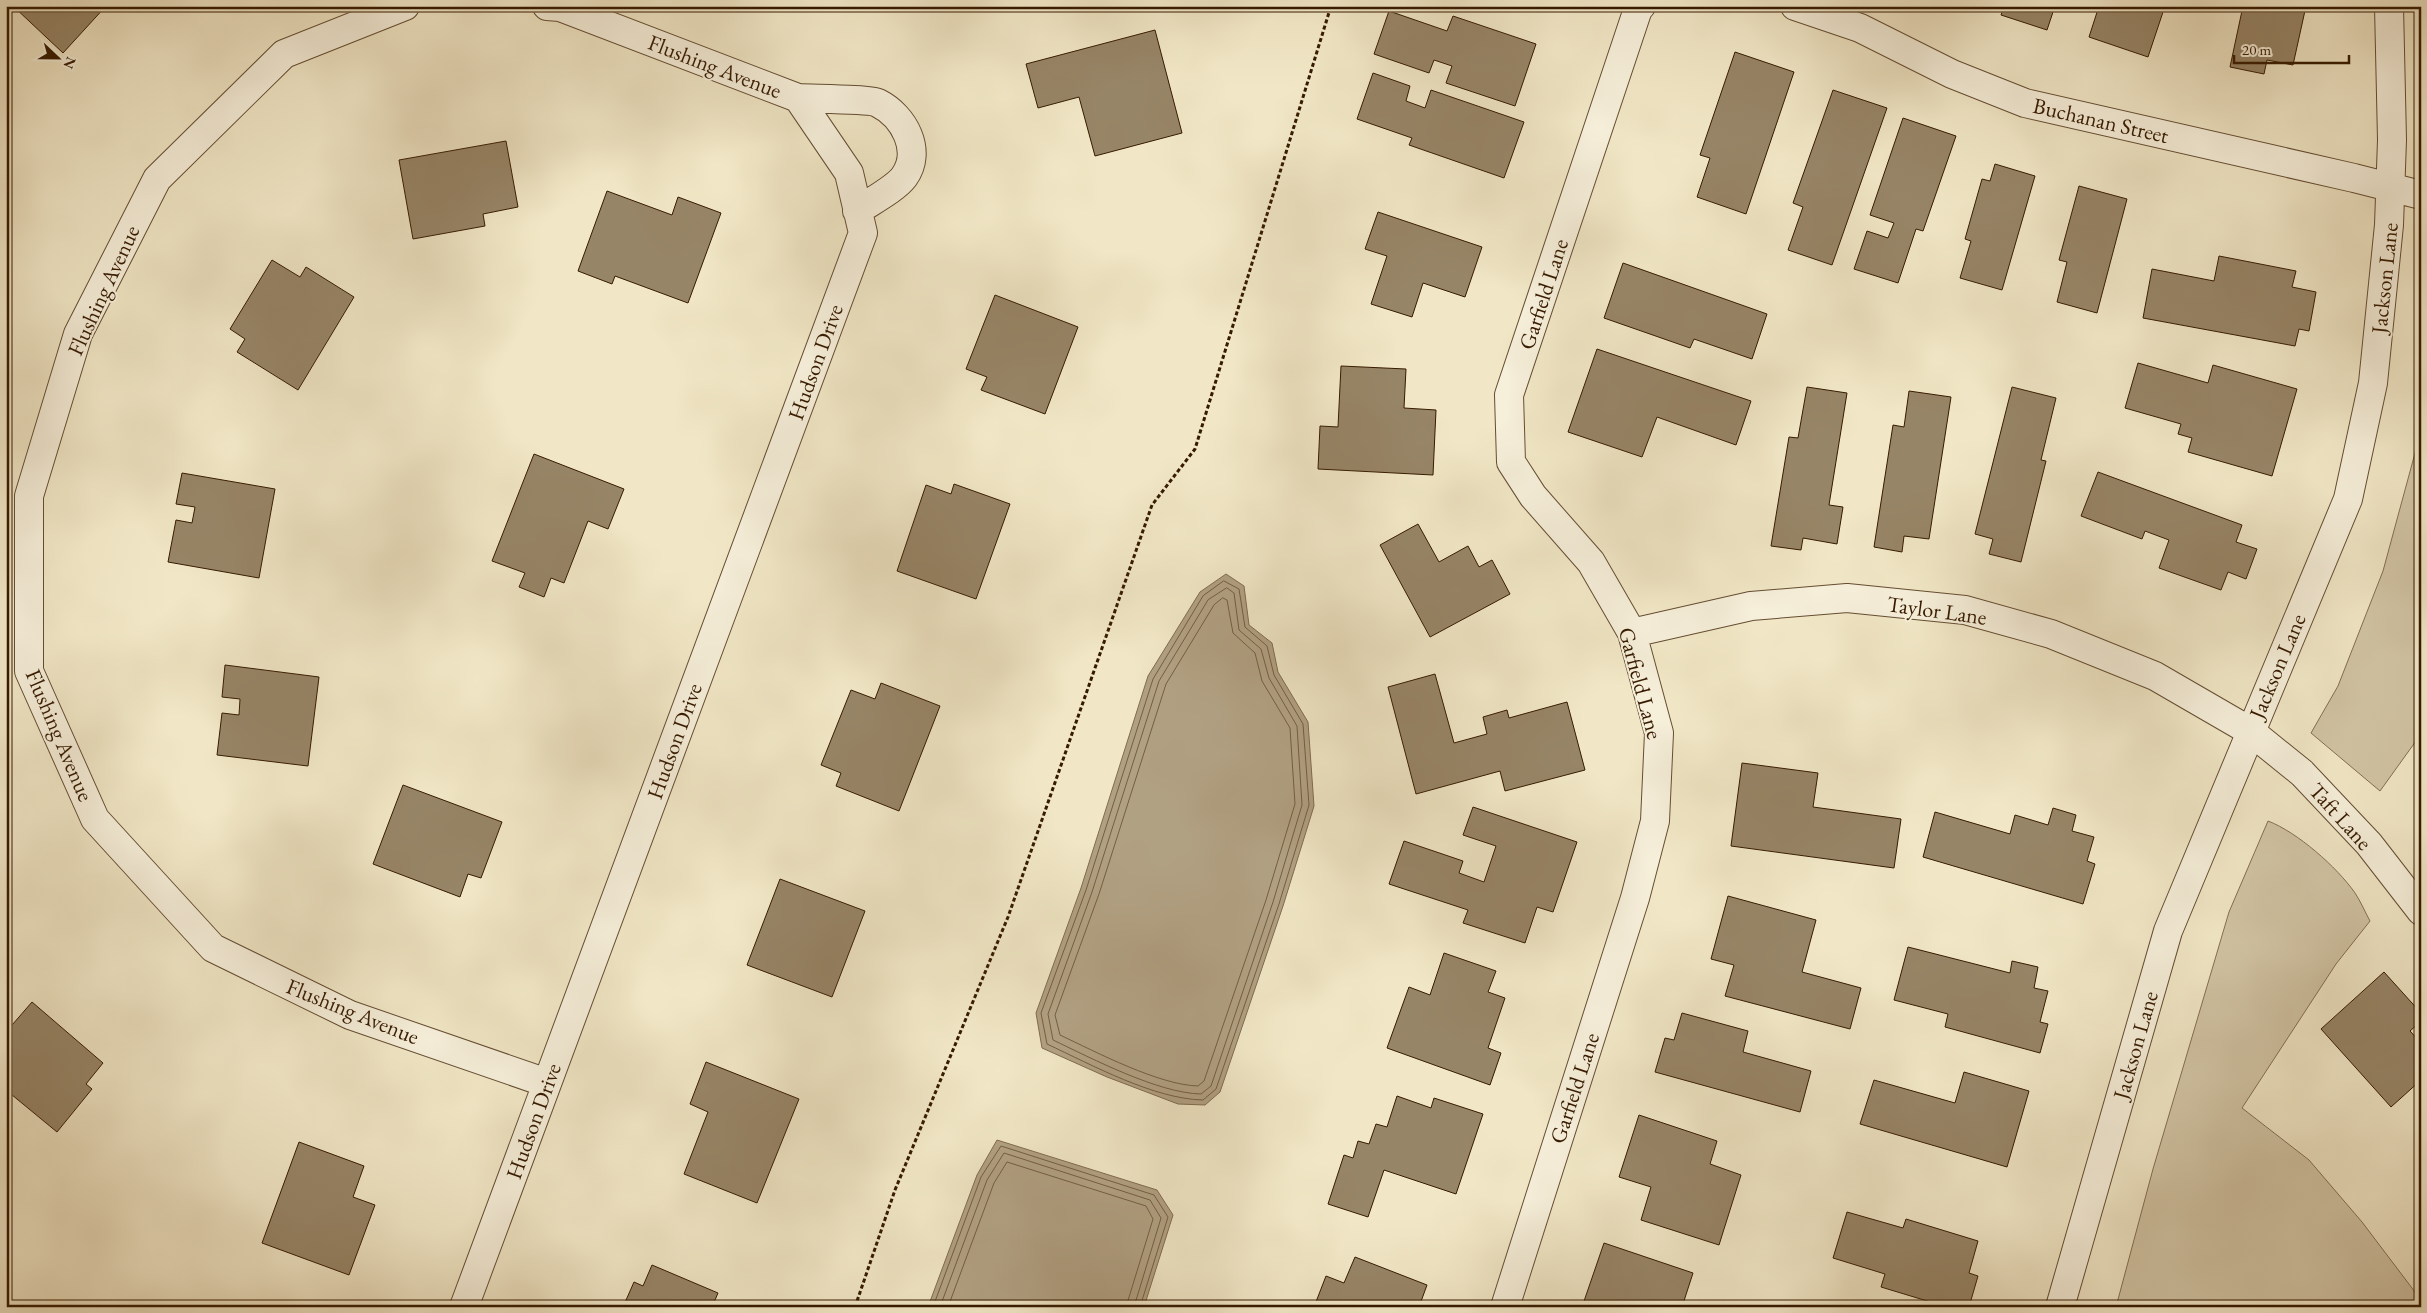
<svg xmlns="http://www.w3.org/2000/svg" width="2427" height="1313" font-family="'EB Garamond',serif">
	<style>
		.green { fill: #d1c4a4; stroke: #846f52 }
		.water { fill: #b1a183; stroke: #806b4f }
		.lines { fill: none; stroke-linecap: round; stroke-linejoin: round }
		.shore { stroke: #745e42; stroke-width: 1 }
		.building { fill: #978567; stroke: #361a00 }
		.minor-casing { stroke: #654d32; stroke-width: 30 }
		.path { stroke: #361a00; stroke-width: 3; stroke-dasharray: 4 2.5; stroke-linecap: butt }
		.minor { stroke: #f6efda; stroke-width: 28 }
		.labels { text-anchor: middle; stroke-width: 4; stroke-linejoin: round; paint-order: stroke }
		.street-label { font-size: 22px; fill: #361a00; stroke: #f6efda }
	</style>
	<rect width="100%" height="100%" fill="#f1e7c6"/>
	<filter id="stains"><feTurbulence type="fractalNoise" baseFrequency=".004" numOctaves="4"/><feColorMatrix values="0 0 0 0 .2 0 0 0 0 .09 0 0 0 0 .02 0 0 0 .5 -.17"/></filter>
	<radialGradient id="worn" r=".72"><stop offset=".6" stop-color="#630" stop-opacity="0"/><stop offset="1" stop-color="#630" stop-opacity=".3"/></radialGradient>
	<path class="green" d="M2421 431V734L2380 791 2311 733 2338 686 2383 571Z
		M2268 821C2297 832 2337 867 2355 893 2361 902 2365 912 2370 921L2336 964 2242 1108 2309 1160 2362 1222 2415 1292 2421 1301V1307H2116L2153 1169 2229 912Z"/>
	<path class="water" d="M1226 574 1244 586 1249 625 1272 643 1278 672 1308 722 1314 806 1283 906 1220 1092 1205 1105 1178 1104 1107 1077 1042 1048 1036 1013 1081 888 1148 676 1200 592Z
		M997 1140 1157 1190 1173 1215 1144 1307H928L977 1175Z"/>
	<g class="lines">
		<path class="shore" d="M1224 581 1239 589 1245 627 1267 646 1274 675 1303 724 1309 805 1279 904 1216 1089 1203 1100C1154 1099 1092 1065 1047 1044L1041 1013 1086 890 1153 679 1203 596Z
			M1227 588 1234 593 1239 630 1261 649 1269 678 1297 726 1302 805 1273 902 1211 1086 1201 1094C1158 1093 1093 1059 1053 1040L1048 1014 1092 892 1159 681 1208 600Z
			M1223 598 1227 600 1233 633 1255 653 1262 681 1290 728 1295 804 1266 900 1204 1081 1198 1086C1159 1085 1096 1052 1060 1035L1055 1015 1099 894 1166 684 1214 605Z
			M933 1307 981 1177 1001 1146 1154 1195 1168 1217 1140 1307
			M940 1307 987 1180 1004 1153 1150 1200 1161 1218 1134 1307
			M948 1307 994 1183 1007 1162 1146 1206 1153 1219 1126 1307"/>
	</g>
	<path class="building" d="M13 6H106L63 53Z
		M2004 6H2055L2047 30 2001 15Z
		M2099 6H2165L2148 57 2089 37Z
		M2243 6H2306L2293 65 2267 60 2264 74 2230 67Z
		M1389 11 1447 31 1453 16 1536 44 1515 106 1446 83 1452 66 1434 60 1429 73 1374 54Z
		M1155 30 1182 133 1095 156 1079 97 1038 108 1026 64Z
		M1735 52 1794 72 1746 214 1697 197 1710 158 1700 155Z
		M1373 73 1410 86 1406 101 1425 108 1431 90 1524 122 1504 178 1409 145 1412 138 1357 119Z
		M1833 90 1887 108 1832 265 1788 250 1803 207 1793 203Z
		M1903 118 1956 136 1923 231 1916 229 1898 283 1854 269 1867 231 1888 238 1894 223 1870 215Z
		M506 141 518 207 483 214 485 226 413 239 399 160Z
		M1995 164 2035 176 2002 290 1960 278 1971 241 1965 239 1982 179 1990 181Z
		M2079 186 2127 199 2097 313 2057 302 2067 262 2059 260Z
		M607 191 672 215 678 197 721 213 688 303 615 276 612 284 578 271Z
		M1378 212 1482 247 1465 297 1423 283 1412 317 1371 304 1387 256 1365 249Z
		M2219 256 2296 271 2292 287 2316 292 2309 331 2299 329 2295 346 2143 318 2152 269 2214 281Z
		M272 260 300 277 306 267 354 297 298 390 237 352 245 339 230 329Z
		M1623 263 1767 314 1752 359 1694 339 1690 348 1604 318Z
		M995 295 1078 327 1045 414 981 390 987 377 966 369Z
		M1597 349 1751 401 1736 445 1657 417 1642 457 1568 432Z
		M2138 363 2208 383 2213 365 2297 389 2272 476 2188 452 2192 438 2178 434 2181 424 2125 408Z
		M1341 366 1406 369 1404 408 1436 410 1433 475 1318 469 1320 426 1338 427Z
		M1807 387 1847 393 1829 505 1843 507 1837 544 1803 538 1801 550 1771 546 1789 437 1798 438Z
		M2012 387 2056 398 2041 460 2046 461 2021 562 1989 554 1993 539 1975 534Z
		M1909 391 1951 397 1929 539 1904 536 1902 552 1874 547 1893 425 1904 427Z
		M534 454 624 489 608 529 588 521 564 583 551 578 544 597 519 587 525 573 492 561Z
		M2098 472 2242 525 2236 542 2257 549 2246 579 2228 572 2221 590 2159 568 2169 540 2145 531 2142 539 2081 516Z
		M182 473 275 489 259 578 168 562 176 520 192 523 195 507 176 504Z
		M954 484 1010 504 976 599 897 571 926 485 951 494Z
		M1418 524 1439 562 1468 546 1479 567 1492 560 1510 594 1430 637 1380 545Z
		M225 665 319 677 308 766 217 755 222 713 239 715 240 699 222 697Z
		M1435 674 1454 743 1487 734 1483 717 1507 710 1509 718 1567 702 1585 770 1505 791 1500 771 1416 794 1388 687Z
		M881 683 940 706 899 811 836 786 841 773 821 765 851 690 875 699Z
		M1742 763 1818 773 1813 807 1901 819 1894 868 1731 846Z
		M403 785 502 822 481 878 468 874 460 897 373 864Z
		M1473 807 1577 842 1553 912 1537 907 1525 943 1463 923 1468 910 1389 884 1404 841 1463 861 1459 873 1484 882 1496 846 1463 835Z
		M2053 808 2076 815 2072 831 2094 837 2087 861 2095 864 2083 904 1923 857 1935 812 2010 834 2015 815 2048 825Z
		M780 879 865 911 832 997 747 965Z
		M1728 896 1816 920 1802 972 1861 988 1850 1029 1725 996 1734 965 1711 959Z
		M1908 947 2010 973 2012 961 2038 967 2034 988 2048 991 2040 1022 2048 1024 2040 1053 1945 1027 1948 1014 1894 1000Z
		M1444 953 1496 971 1488 992 1505 998 1488 1048 1501 1053 1490 1085 1387 1048 1409 987 1430 995Z
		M2384 972 2421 1013V1021L2410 1031 2421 1043V1080L2391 1107 2321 1029Z
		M32 1002 103 1063 86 1084 92 1089 57 1132 6 1090V1032Z
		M1682 1013 1748 1031 1743 1052 1811 1071 1800 1112 1655 1072 1665 1038 1674 1040Z
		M706 1062 799 1099 757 1203 684 1174 708 1112 690 1104Z
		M1964 1072 2029 1091 2007 1167 1860 1124 1874 1080 1955 1103Z
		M1397 1096 1431 1108 1434 1098 1483 1114 1456 1194 1384 1170 1368 1217 1328 1204 1344 1155 1353 1158 1358 1141 1369 1144 1376 1124 1387 1127Z
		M1639 1115 1717 1141 1710 1164 1741 1175 1719 1245 1641 1220 1651 1187 1619 1177Z
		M299 1142 364 1166 353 1197 375 1205 349 1275 262 1243Z
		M1847 1212 1903 1228 1906 1219 1978 1241 1969 1273 1978 1276 1969 1307H1947L1881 1287 1885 1274 1833 1258Z
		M1604 1243 1693 1273 1682 1307H1582Z
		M1355 1257 1427 1285 1419 1307H1314L1326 1276 1344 1283Z
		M652 1265 718 1293 712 1307H623L634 1282 643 1286Z"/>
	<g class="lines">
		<defs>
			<path id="minor" d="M405 6 284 54 157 179 78 334 29 496V671L95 819 213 948 350 1015 547 1083
				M1795 6 1860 28 1952 74 2025 103 2354 178 2421 195
				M798 98C812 99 870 99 878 103 904 116 923 151 904 177 895 189 870 202 857 211
				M1632 633 1751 606 1847 598 1965 610 2051 634 2155 676 2250 731 2302 773 2369 844 2421 911
				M464 1307 863 233 849 173 798 98 560 7 547 6
				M1505 1307 1635 898 1655 821 1659 733 1632 633 1591 562 1533 496 1511 462 1509 395 1638 9 1641 6
				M2060 1307 2168 931 2348 499 2373 383 2389 225 2392 140 2389 6"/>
		</defs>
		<use href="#minor" class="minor-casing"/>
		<path class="path" d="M855 1307 895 1190 1008 917 1152 505 1195 449 1331 6"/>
		<use href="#minor" class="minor"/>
	</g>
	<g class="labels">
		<g class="street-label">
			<text transform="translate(715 66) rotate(21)" y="8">Flushing Avenue</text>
			<text transform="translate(2101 120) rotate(13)" y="8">Buchanan Street</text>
			<text transform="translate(2384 278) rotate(-84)" y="8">Jackson Lane</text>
			<text transform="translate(103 290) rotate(-65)" y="8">Flushing Avenue</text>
			<text transform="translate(1543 294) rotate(-72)" y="8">Garfield Lane</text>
			<text transform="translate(815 362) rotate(-70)" y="8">Hudson Drive</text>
			<text transform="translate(1937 610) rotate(8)" y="8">Taylor Lane</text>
			<text transform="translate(2277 666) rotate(-67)" y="8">Jackson Lane</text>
			<text transform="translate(1641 683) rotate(75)" y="8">Garfield Lane</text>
			<text transform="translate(60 735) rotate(67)" y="8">Flushing Avenue</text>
			<text transform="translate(674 741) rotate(-70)" y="8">Hudson Drive</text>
			<text transform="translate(2341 816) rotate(48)" y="8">Taft Lane</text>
			<text transform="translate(353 1011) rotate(22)" y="8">Flushing Avenue</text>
			<text transform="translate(2135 1045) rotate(-74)" y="8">Jackson Lane</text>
			<text transform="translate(1574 1088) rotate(-72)" y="8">Garfield Lane</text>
			<text transform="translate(533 1121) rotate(-70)" y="8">Hudson Drive</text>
		</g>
	</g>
	<rect width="2427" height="1313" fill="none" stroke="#f1e7c6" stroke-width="25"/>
	<rect x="8" y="8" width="2412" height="1298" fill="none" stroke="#361a00" stroke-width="2.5"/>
	<rect x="12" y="12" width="2402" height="1288" fill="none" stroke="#361a00"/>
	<g transform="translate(58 58) rotate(112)" stroke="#f6efda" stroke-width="4" paint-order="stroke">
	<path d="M0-4L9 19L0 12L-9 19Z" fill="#361a00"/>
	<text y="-8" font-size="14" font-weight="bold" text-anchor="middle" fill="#361a00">N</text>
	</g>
	<path d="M2234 55v8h115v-8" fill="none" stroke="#361a00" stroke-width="2.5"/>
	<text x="2242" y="55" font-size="15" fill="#361a00" stroke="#f6efda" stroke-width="4" paint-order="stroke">20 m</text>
	<rect width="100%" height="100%" filter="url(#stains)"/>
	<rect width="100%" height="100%" fill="url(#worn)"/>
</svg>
